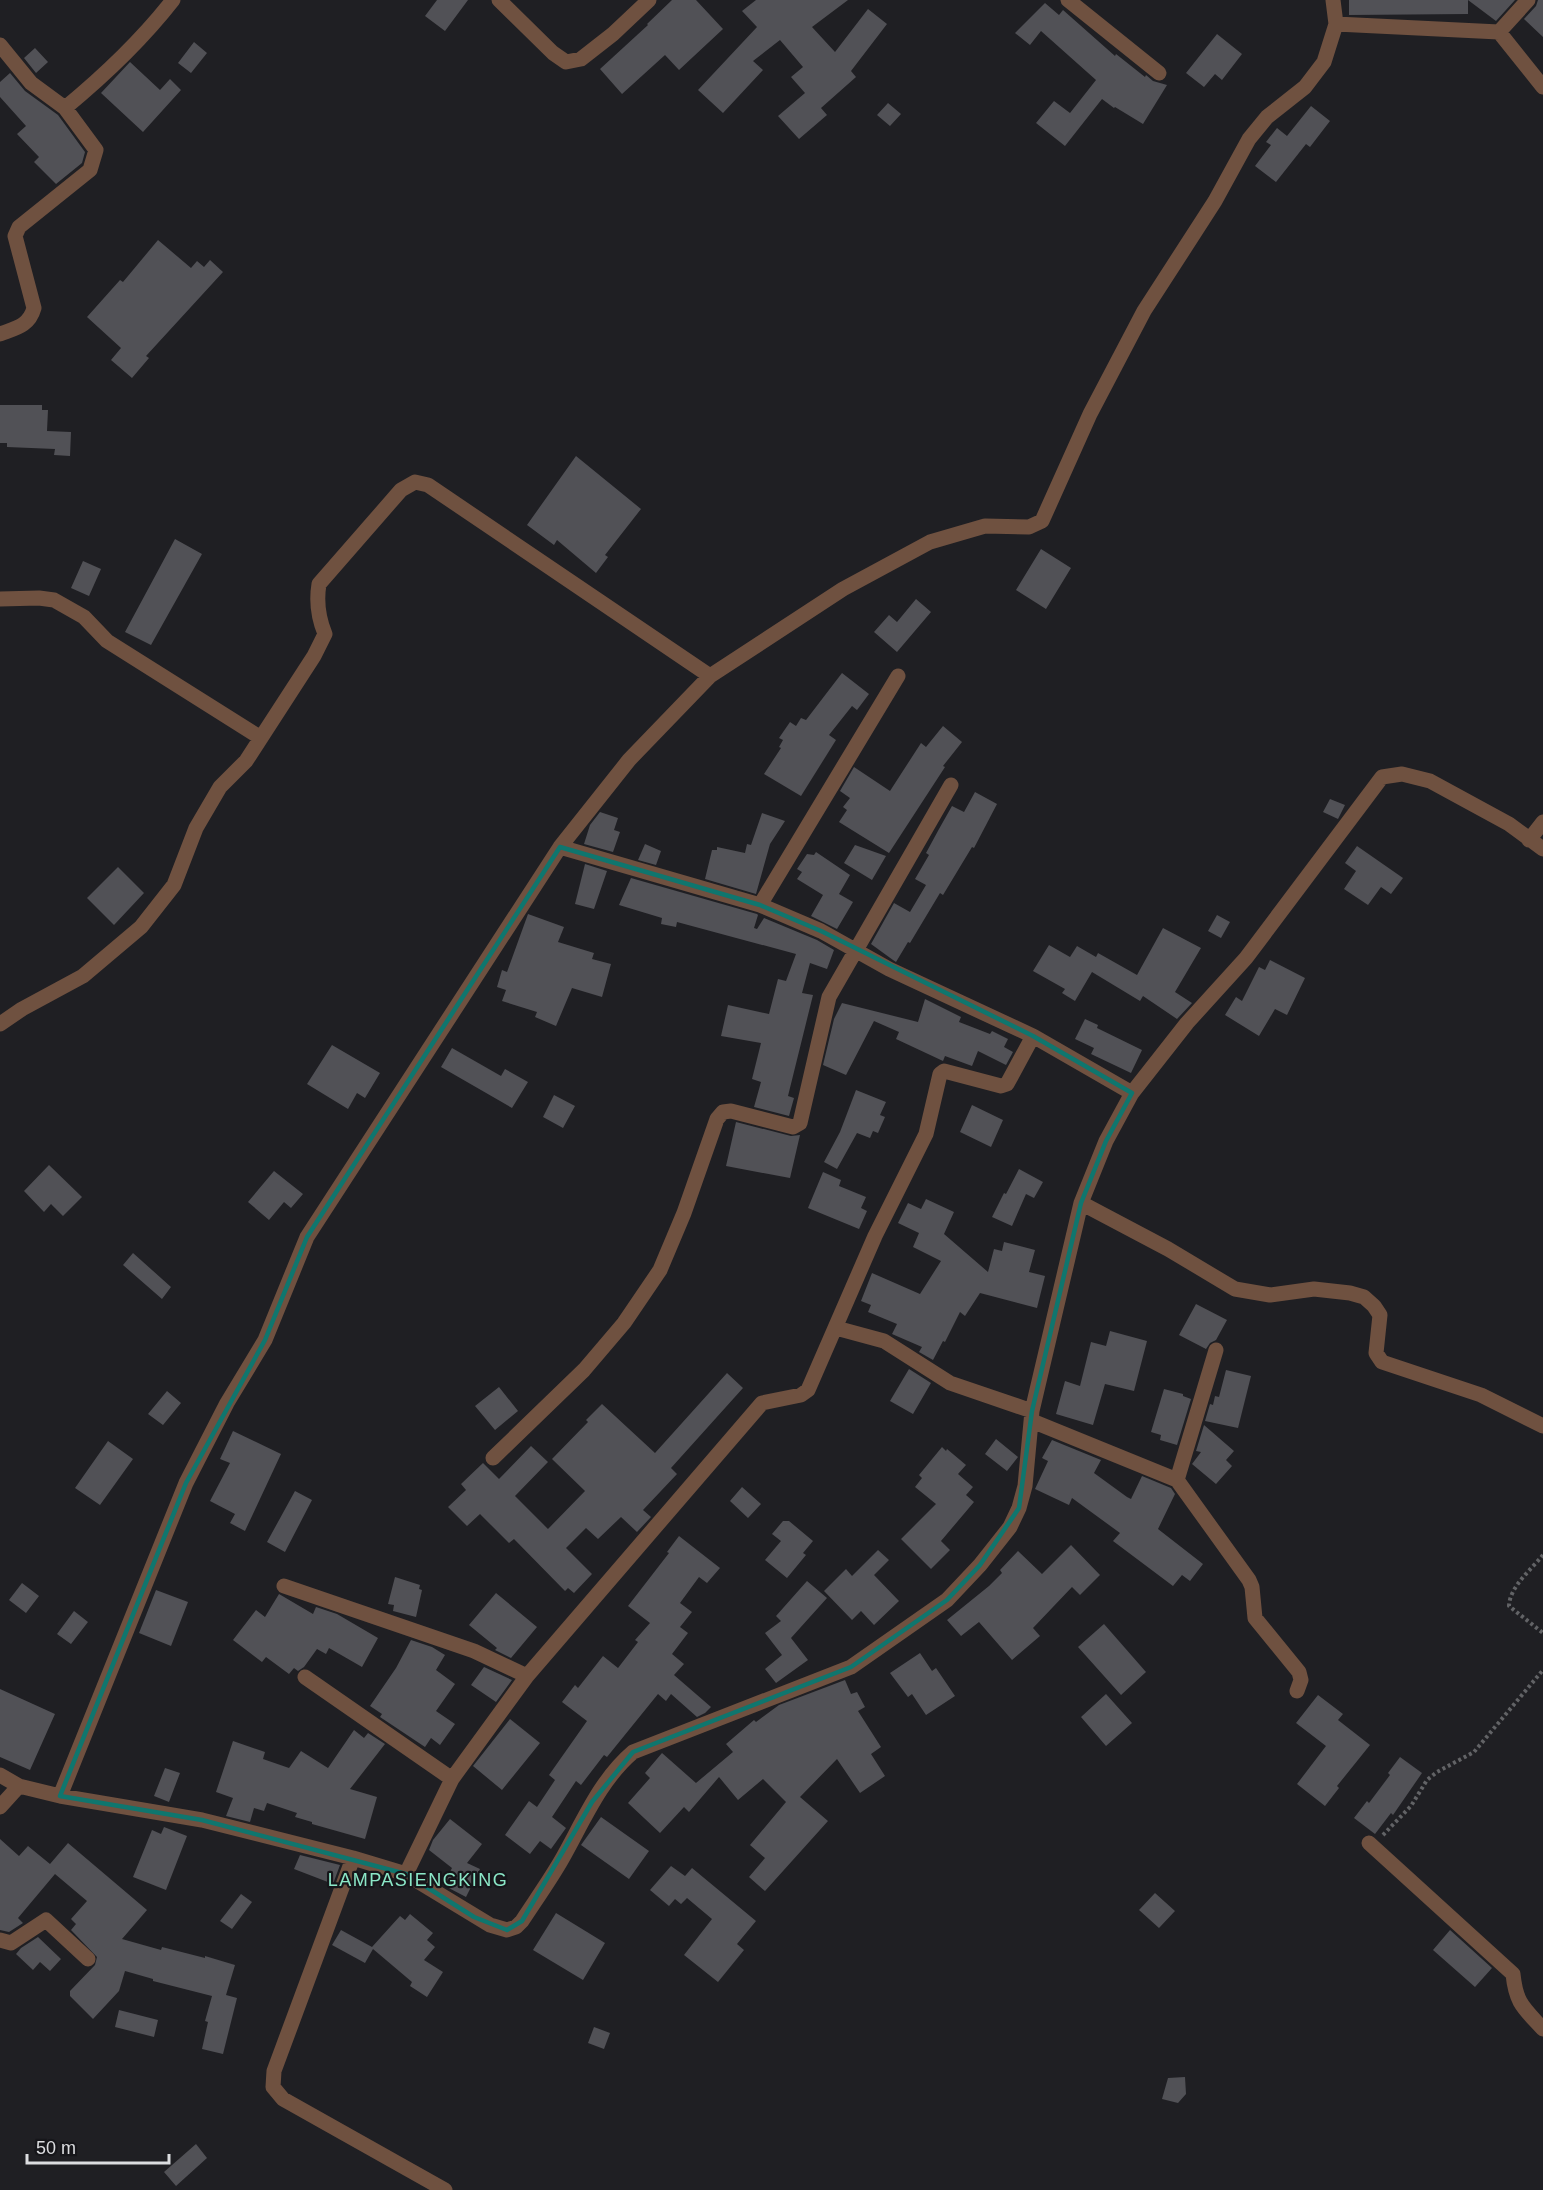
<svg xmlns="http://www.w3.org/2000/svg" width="1543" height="2190" font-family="Helvetica,sans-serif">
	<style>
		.building { fill: #515156 }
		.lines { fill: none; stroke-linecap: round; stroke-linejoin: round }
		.path { stroke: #626366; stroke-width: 4; stroke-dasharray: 3 3; stroke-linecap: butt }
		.minor { stroke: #6f5140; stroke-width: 15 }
		.marked { fill: none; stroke: #0f766e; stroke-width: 4.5; stroke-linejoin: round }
		.labels { text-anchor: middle; stroke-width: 4.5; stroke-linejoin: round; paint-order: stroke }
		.quarter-label { font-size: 18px; letter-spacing: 1.5px; fill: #8be7c7; stroke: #16161a }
	</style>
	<rect width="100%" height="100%" fill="#1f1f23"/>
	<path class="building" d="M437 0H468L445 31 425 16Z
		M672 0H696L723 29 679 70 665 55 622 94 600 69 648 25 647 24Z
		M756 0H848L812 27 835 52 868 9 887 24 851 71 856 77 821 108 827 115 799 139 778 116 805 93 791 77 803 67 780 40 753 61 763 70 723 113 698 90 757 27 742 11Z
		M1349 0H1468V14L1349 15Z
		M1468 0H1515L1496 21Z
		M1538 0H1543V37L1524 19 1536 6Z
		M1045 3 1059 15 1063 10 1115 56 1116 54 1145 77 1146 75 1153 81 1167 85 1143 124 1115 107 1114 108 1102 99 1065 146 1036 123 1054 101 1070 113 1096 80 1041 31 1030 45 1015 33Z
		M1217 34 1242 54 1222 80 1215 74 1204 87 1186 73Z
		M194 42 207 53 191 73 178 63Z
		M35 48 48 62 36 73 24 58Z
		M130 62 160 90 170 79 181 90 143 132 101 93Z
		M10 73 25 91 58 115 85 152 82 163 56 184 34 162 39 157 17 134 26 126 0 97V82Z
		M888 103 901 114 890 126 877 115Z
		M1311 106 1330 121 1310 147 1306 144 1276 182 1255 166 1271 145 1266 142 1277 128 1287 136Z
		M158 240 191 268 197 261 204 267 210 260 223 272 146 356 149 358 132 378 111 360 121 348 87 317 120 280 123 282Z
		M0 405H42V410H48L47 431 71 432 70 456 54 455 55 449 7 447V443H0Z
		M576 456 641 509 605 555 608 557 596 573 557 540 554 545 527 525Z
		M175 539 202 554 151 645 125 632Z
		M1041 549 1071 568 1046 609 1016 590Z
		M83 561 101 569 89 596 71 588Z
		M916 599 931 612 897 652 874 632 889 615 897 622Z
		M842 673 869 694 857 710 852 706 829 735 836 740 801 796 764 774 781 748 779 747 783 740 779 738 790 722 796 726 801 718 806 720Z
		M943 726 962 742 943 766 945 767 889 853 839 822 847 810 843 807 850 798 840 791 854 767 890 791 921 743 926 747Z
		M975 792 997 804 974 848 972 847 943 895 940 893 910 943 908 942 896 962 893 960 871 944 894 903 910 912 926 885 915 879 929 855 926 853 939 829 952 806 964 812Z
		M1330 799 1345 805 1338 819 1323 812Z
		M600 812 618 818 614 830 620 832 613 852 584 844 590 825Z
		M762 813 785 821 770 844 756 894 705 879 712 850H717V847L745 853 747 844 751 845Z
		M645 844 661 851 656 865 638 860Z
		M855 845 886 856 872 880 844 863Z
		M1357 846 1403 878 1391 894 1381 887 1368 905 1344 889 1356 871 1345 863Z
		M816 852 850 875 839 894 853 902 837 929 811 916 823 895 797 879 802 872 797 869 807 854 814 855Z
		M585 864 607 871 594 909 575 904Z
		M118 867 144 893 114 925 87 898Z
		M631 878 757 914 758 915 754 928 757 929 764 918 817 940 834 950 827 969 810 963 802 993 813 995 788 1096 794 1098 789 1116 754 1107 761 1082 752 1079 761 1043 721 1036 728 1005 769 1014 778 979 786 981 796 954 677 922 676 927 661 924 662 918 619 905Z
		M528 914 564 927 558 942 594 953 592 959 611 964 602 997 572 988 556 1026 535 1017 537 1012 502 1001 506 990 497 987 502 970 507 972Z
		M1217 915 1230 922 1221 938 1208 931Z
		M1163 928 1201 948 1175 992 1192 1003 1177 1019 1143 996 1140 1001 1092 972 1075 1001 1062 993 1065 989 1033 971 1049 945 1070 957 1077 946 1096 957 1098 953 1137 975Z
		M1270 960 1305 978 1287 1015 1275 1009 1259 1036 1225 1015 1236 997 1242 1001 1259 967 1265 970Z
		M925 999 961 1017 959 1022 990 1034 992 1031 1008 1039 1004 1047 1013 1052 1006 1065 978 1051 972 1066 945 1056 943 1061 896 1039 899 1032 874 1021 846 1075 823 1065 834 1019 842 1003 918 1022Z
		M1085 1019 1098 1025 1097 1028 1142 1050 1131 1073 1091 1054 1094 1048 1075 1039Z
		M332 1045 380 1073 365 1098 357 1093 348 1109 307 1084Z
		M452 1048 501 1076 505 1069 528 1082 512 1108 441 1067Z
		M856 1090 886 1102 880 1115 885 1117 878 1133 873 1131 870 1138 857 1133 837 1169 824 1162 840 1132Z
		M554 1095 575 1106 563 1128 543 1117Z
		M972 1105 1003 1120 991 1147 960 1132Z
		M736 1122 791 1136 800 1135 790 1178 726 1166Z
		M49 1165 82 1197 63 1216 51 1204 44 1212 24 1191Z
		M1019 1169 1043 1182 1034 1198 1026 1194 1012 1226 992 1217 1004 1193 1006 1194Z
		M274 1171 303 1194 291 1208 284 1202 269 1220 248 1202Z
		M823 1172 841 1180 839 1186 866 1197 861 1208 867 1211 859 1229 808 1208Z
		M926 1199 954 1212 944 1234 988 1272 994 1249 1002 1251 1004 1242 1035 1250 1029 1272 1045 1276 1037 1308 980 1293 965 1316 960 1312 945 1342 943 1341 933 1360 919 1352 922 1347 892 1334 897 1324 868 1312 871 1305 861 1301 872 1273 920 1294 941 1261 913 1247 919 1233 898 1223 908 1203 921 1209Z
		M133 1253 171 1287 162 1299 123 1265Z
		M1196 1304 1227 1320 1216 1340 1210 1343 1206 1349 1179 1335Z
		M1110 1331 1147 1341 1134 1391 1105 1384 1093 1425 1056 1414 1065 1381 1080 1386 1091 1342 1106 1346Z
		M909 1369 931 1383 913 1414 890 1401Z
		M1226 1370 1251 1376 1238 1428 1205 1421 1210 1404 1213 1405 1215 1396 1219 1397Z
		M727 1373 743 1388 671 1468 677 1474 643 1510 651 1517 637 1532 621 1517 598 1539 586 1528 566 1548 592 1574 574 1593 568 1588 565 1591 514 1539 509 1543 480 1514 467 1526 448 1507 466 1490 461 1484 483 1463 499 1479 531 1446 548 1462 515 1496 548 1529 585 1491 552 1459 588 1422 586 1420 602 1404 655 1453Z
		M499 1387 518 1411 495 1430 475 1406Z
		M1164 1389 1183 1394V1396L1191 1399 1177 1445 1160 1440 1161 1435 1151 1432Z
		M167 1391 181 1403 163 1425 148 1414Z
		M1204 1425 1234 1451 1226 1460 1232 1466 1216 1484 1192 1464 1201 1452 1196 1451Z
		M233 1431 281 1454 245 1531 230 1523 235 1514 210 1501 230 1463 220 1459Z
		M996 1439 1018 1457 1007 1471 985 1454Z
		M1052 1440 1101 1460 1094 1473 1127 1497 1131 1499 1142 1476 1171 1488 1175 1494 1158 1529 1203 1564 1190 1581 1182 1575 1173 1586 1113 1541 1120 1533 1072 1498 1069 1505 1035 1489 1048 1461 1042 1458Z
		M108 1441 133 1459 100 1505 75 1488Z
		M942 1447 946 1451 947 1449 966 1465 958 1474 973 1487 966 1495 974 1502 941 1541 950 1550 931 1569 901 1539 936 1504 915 1487 922 1478 919 1475Z
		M742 1487 761 1504 748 1518 730 1501Z
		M295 1491 312 1500 285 1552 267 1542Z
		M783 1521H789L813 1541 803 1553 806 1555 787 1578 765 1560 781 1541 772 1534Z
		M679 1536 720 1568 707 1583 699 1577 680 1603 692 1612 680 1627 688 1633 672 1654 684 1664 674 1675 711 1707 705 1713 697 1717 671 1694 666 1701 658 1694 607 1757 604 1755 581 1785 576 1781 552 1817 566 1828 551 1849 540 1841 530 1854 505 1835 529 1801 537 1807 555 1780 549 1775 587 1721 562 1702 575 1685 578 1688 603 1656 618 1668 638 1642 635 1640 650 1623 628 1606 669 1553 667 1552Z
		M1071 1545 1100 1575 1080 1595 1072 1587 1033 1628 1040 1636 1012 1660 979 1622 961 1636 947 1620 989 1586 1002 1573 1000 1570 1018 1551 1042 1574Z
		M878 1550 889 1560 874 1575 899 1601 874 1625 861 1611 852 1620 824 1591 846 1569 852 1576Z
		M395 1577 420 1585 419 1589 422 1590 416 1617 393 1611 394 1605 388 1604Z
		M807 1581 827 1598 791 1638 808 1660 776 1683 765 1669 782 1655 765 1633 781 1621 776 1616Z
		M22 1583 39 1596 26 1613 9 1600Z
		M156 1590 188 1602 171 1646 139 1633Z
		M496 1593 537 1627 511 1658 495 1650 497 1648 469 1625Z
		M279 1594 313 1614 316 1607 337 1614 378 1638 362 1667 329 1648 326 1654 317 1649 304 1667 298 1671 294 1668 289 1674 266 1657 262 1662 233 1640 256 1610 265 1617Z
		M74 1611 88 1622 71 1644 57 1634Z
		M1104 1624 1146 1672 1121 1695 1078 1647Z
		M411 1640 432 1647 445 1655 436 1670 455 1684 436 1711 455 1724 440 1745 431 1738 425 1747 380 1717 382 1714 370 1706 396 1668Z
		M920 1653 932 1671 936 1668 955 1696 926 1715 912 1694 908 1697 890 1673Z
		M484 1667 512 1680 496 1702 471 1685Z
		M845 1680 851 1694 857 1692 865 1707 858 1711 881 1747 871 1754 885 1776 860 1793 837 1759 800 1797 828 1821 765 1891 749 1877 765 1858 750 1845 786 1802 763 1779 738 1800 719 1777 689 1812 684 1807 660 1833 628 1803 650 1778 645 1773 662 1753 696 1783 733 1752 726 1744 754 1720 756 1722 779 1705Z
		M0 1689 55 1714 30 1770 0 1757Z
		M1106 1694 1132 1723 1106 1746 1081 1717Z
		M1318 1695 1343 1714 1338 1720 1370 1745 1337 1786 1339 1788 1325 1806 1297 1784 1326 1746 1296 1723Z
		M510 1719 540 1743 502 1790 473 1766Z
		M354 1730 364 1738 368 1733 385 1744 350 1789 377 1797 365 1839 312 1824V1822L295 1817 297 1813 267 1803 264 1811 254 1808 250 1822 226 1816 233 1798 216 1792 233 1741 265 1752 263 1759 289 1768 301 1751 328 1768Z
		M1400 1757 1422 1773 1393 1815 1391 1813 1375 1834 1354 1818 1367 1801 1369 1803 1390 1775 1388 1773Z
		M165 1768 180 1773 169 1802 154 1796Z
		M601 1817 649 1851 629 1879 581 1845Z
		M450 1819 482 1844 467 1863 480 1869 466 1897 443 1885 452 1868 429 1850 433 1840Z
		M164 1827 187 1836 166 1890 133 1877 152 1830 161 1834Z
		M0 1839 19 1856 28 1846 50 1864 68 1843 147 1910 122 1939 161 1950 162 1947 205 1958V1956L235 1965 226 1995 237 1998 223 2054 202 2049 208 2022 205 2021 212 1996 153 1981V1979L125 1971 119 1991 93 2019 70 1996V1991L95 1965 97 1957 71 1930 76 1924 71 1919 87 1901 55 1874 18 1918 23 1923 9 1932 0 1930Z
		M300 1855 340 1865 333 1884 294 1869Z
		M671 1866 685 1876 692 1868 756 1921 737 1944 744 1950 718 1982 684 1955 712 1919 687 1898 681 1904 675 1899 669 1906 650 1890Z
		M1155 1893 1175 1911 1159 1928 1139 1910Z
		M241 1894 252 1902 232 1929 220 1921Z
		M556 1913 605 1943 583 1980 533 1950Z
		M410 1914 433 1933 427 1940 435 1947 424 1960 443 1972 427 1997 410 1986 412 1982 373 1949 365 1963 332 1945 341 1930 372 1947 400 1916 405 1920Z
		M1450 1930 1492 1968 1475 1987 1433 1950Z
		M38 1937 61 1959 50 1971 40 1962 33 1970 16 1954 21 1948Z
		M119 2010 158 2020 154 2037 115 2027Z
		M594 2027 610 2033 604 2049 588 2043Z
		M1185 2077 1186 2094 1178 2103 1162 2099 1168 2078Z
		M196 2144 207 2158 176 2186 164 2172Z"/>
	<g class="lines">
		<path class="path" d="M1543 1555C1531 1570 1510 1586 1509 1606L1543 1633
			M1383 1835 1411 1806 1427 1780 1437 1772 1474 1752 1543 1670"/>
		<path class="minor" d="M499 0 553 53 566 62 581 59 613 34 649 0
			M1068 0 1159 73
			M1336 24 1499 32 1528 0
			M1499 32 1543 87
			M0 45 31 83 65 108 96 150 90 170 19 227 15 236 34 308C29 326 16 328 0 334
			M65 108C105 75 141 41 173 0
			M0 599 39 598 54 600 84 617 107 641 261 738
			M1529 840 1543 822
			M560 847 760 905 821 931 889 969 1033 1036 1132 1093 1106 1141 1081 1203 1032 1411 1025 1486 1019 1508 1010 1527 980 1565 947 1600 851 1667 633 1752C600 1780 583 1822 562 1859 550 1880 535 1901 522 1921L516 1927 507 1930 490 1925 406 1874 353 1858 202 1820 60 1796 186 1483 227 1403 265 1340 307 1237 560 847 629 760 710 676 843 589 930 542 985 526 1029 527 1042 521 1090 414 1144 311 1215 201 1249 139 1267 117 1305 87 1324 62 1336 24 1333 0
			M760 905 898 676
			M0 1024 22 1009 83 976 141 927 174 885 196 828 220 787 246 761 314 656 325 634C318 617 316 602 319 584L401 490 415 482 428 485 710 676
			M1132 1093 1187 1023 1246 958 1382 777 1402 774 1430 781 1509 824 1543 849
			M1081 1203 1168 1249 1235 1289 1270 1295 1314 1289 1350 1293 1364 1297 1374 1306 1380 1315 1376 1353 1382 1362 1481 1395 1543 1426
			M836 1328 884 1341 950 1383 1032 1411
			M1032 1421 1177 1480 1249 1580 1252 1587 1255 1618 1299 1672 1301 1680 1297 1691
			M493 1458 584 1370 624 1323 660 1270 684 1213 717 1119 723 1112 731 1111 793 1127 800 1123 829 997 951 785
			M1177 1480 1216 1350
			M284 1586 474 1651 527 1676
			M305 1677 452 1779
			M0 1775 19 1786 60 1796
			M0 1807 19 1786
			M1369 1843 1513 1974C1516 2004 1524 2008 1543 2029
			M353 1858 274 2071 273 2087 283 2099 445 2190
			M406 1874 452 1779 527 1676 762 1403 801 1395 808 1390 875 1236 926 1134 940 1074 944 1071 1001 1086 1007 1084 1033 1036
			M0 1940 11 1943 46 1920 88 1959"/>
	</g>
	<path class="marked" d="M560 847 760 905 821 931 1033 1036 1132 1093 1106 1141 1081 1203 1032 1411 1019 1508 980 1565 947 1600 851 1667 633 1752 592 1802 522 1921 507 1930 474 1917 406 1874 202 1820 60 1796 186 1483 265 1340 307 1237Z"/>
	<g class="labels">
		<g class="quarter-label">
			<text x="418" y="1886">LAMPASIENGKING</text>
		</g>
	</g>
	<path d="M27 2154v9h142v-9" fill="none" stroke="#dcdde0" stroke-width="3"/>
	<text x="36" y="2154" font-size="18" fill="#dcdde0" stroke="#16161a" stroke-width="4.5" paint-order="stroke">50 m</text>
</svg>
